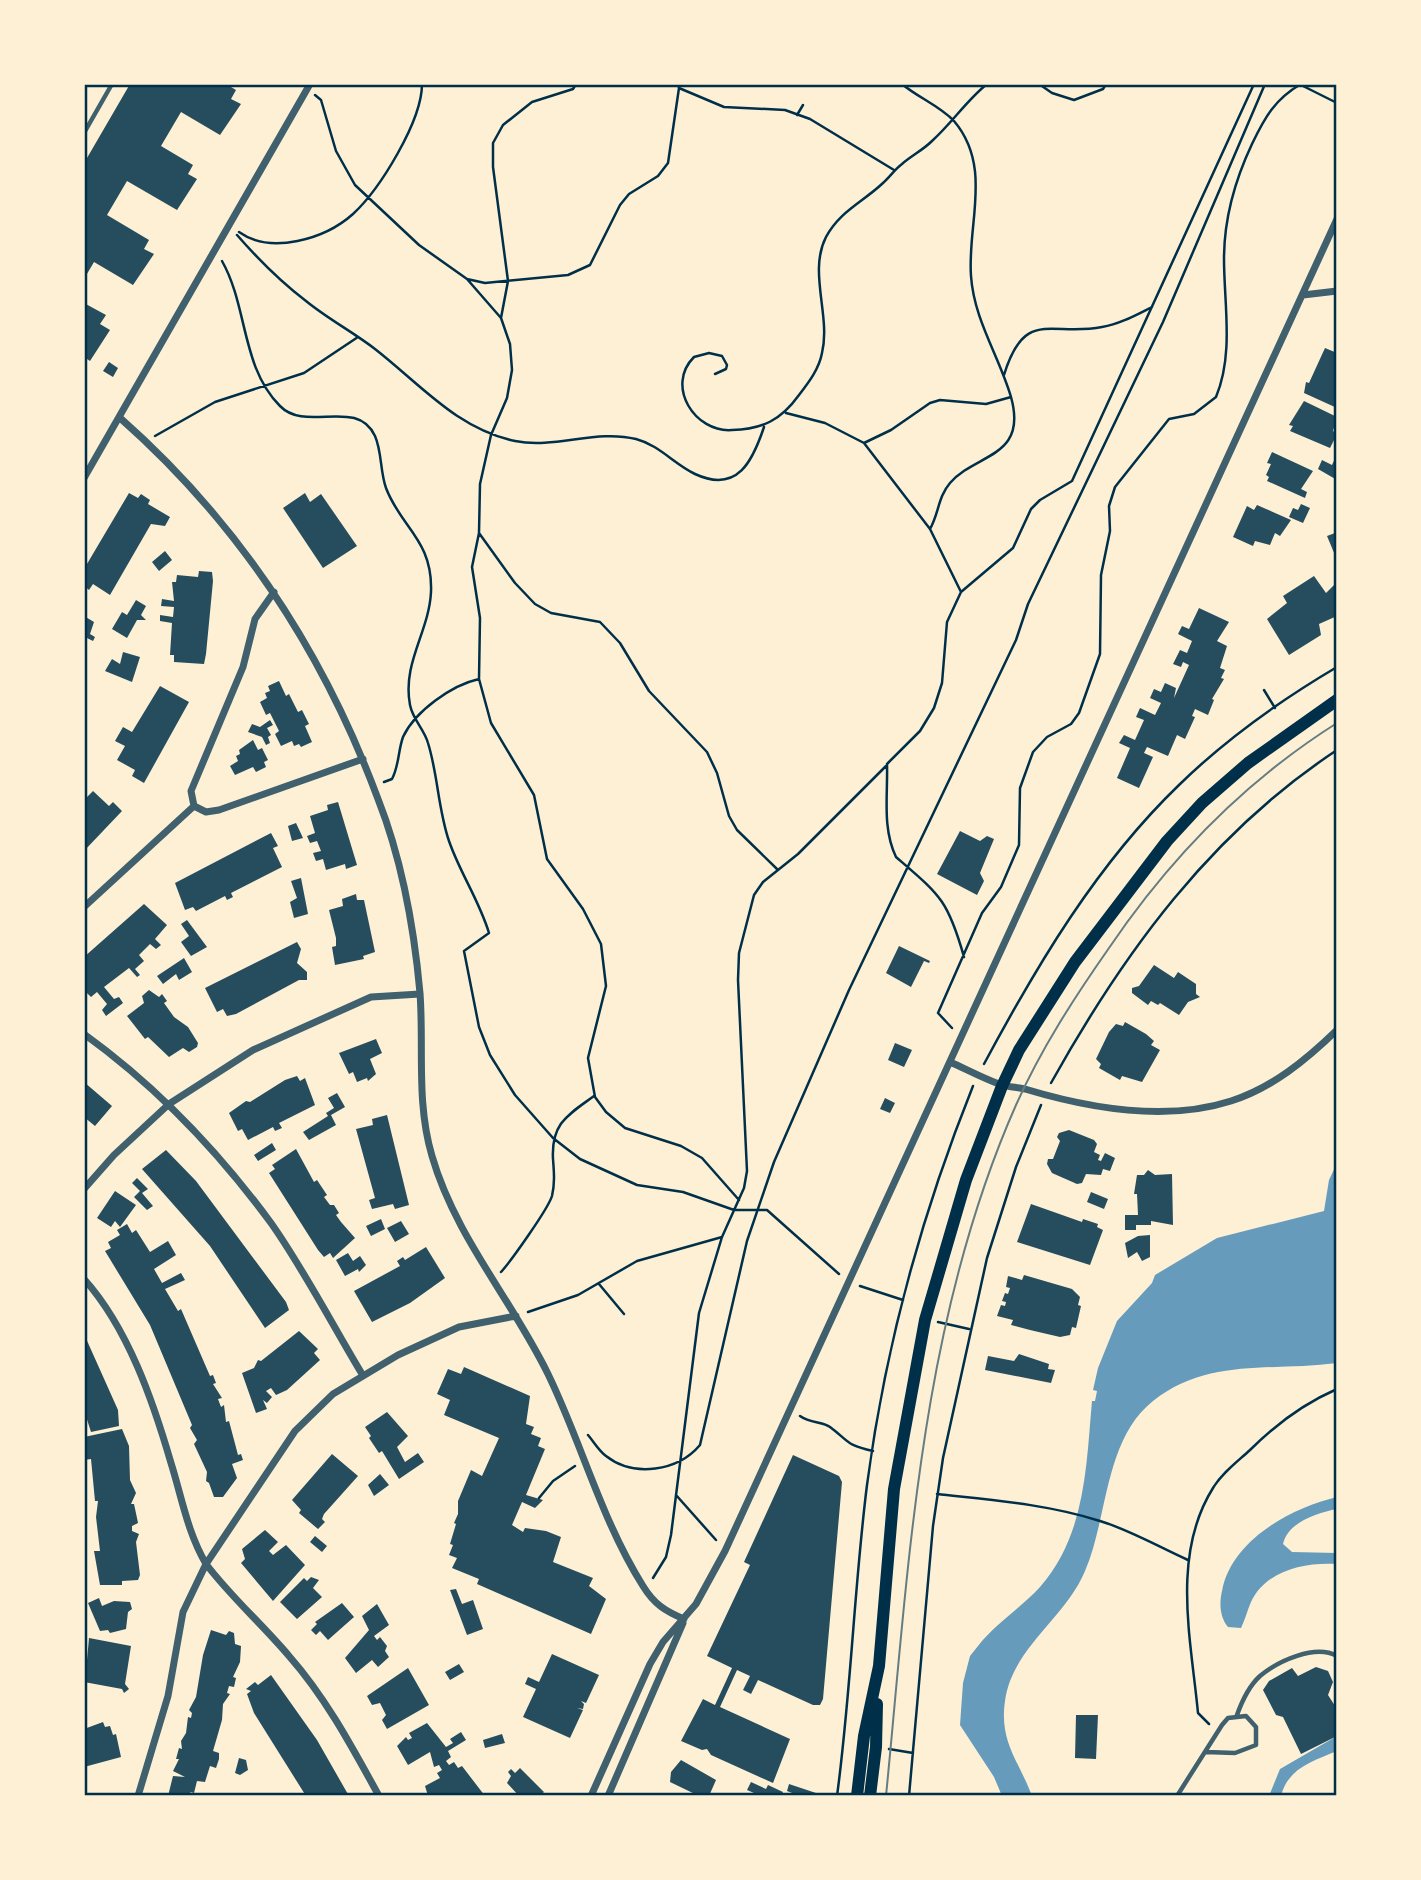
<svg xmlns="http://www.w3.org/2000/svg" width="1421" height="1880" font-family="Montserrat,sans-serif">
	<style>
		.water { fill: #669bbc }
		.building { fill: #264d5e }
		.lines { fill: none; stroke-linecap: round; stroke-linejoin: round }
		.path { stroke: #003049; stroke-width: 2.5 }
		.service { stroke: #3f606c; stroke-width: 4.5 }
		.minor { stroke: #3f606c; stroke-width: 7 }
		.secondary { stroke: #003049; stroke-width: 12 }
		.tram { stroke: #657d81; stroke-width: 2 }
		.neatline { fill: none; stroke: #003049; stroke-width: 2.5 }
	</style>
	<rect width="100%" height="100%" fill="#fdf0d5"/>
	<path class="water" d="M1337 1163V1363C1272 1372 1209 1357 1153 1401 1104 1440 1108 1518 1085 1571 1065 1619 1012 1648 1005 1701 999 1742 1019 1761 1032 1796H1002L994 1777 960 1725 963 1683 970 1656 978 1646C996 1623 1021 1608 1040 1587 1086 1534 1086 1467 1092 1401H1095L1097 1391 1093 1390 1098 1368 1117 1321 1152 1283 1155 1275 1217 1238 1324 1211 1329 1180Z
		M1337 1497V1509C1317 1513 1288 1522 1283 1544L1292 1552 1337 1553V1564C1305 1562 1266 1570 1251 1602 1247 1611 1245 1620 1241 1628L1228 1627C1220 1617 1219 1604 1222 1591 1231 1541 1290 1508 1337 1497Z
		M1337 1736V1751C1313 1761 1288 1768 1281 1796H1269L1280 1769Z"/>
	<path class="building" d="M130 84H226L236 90 231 99 241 104 220 135 181 112 161 146 193 165 188 174 197 179 177 210 127 181 107 215 149 240 144 249 154 254 133 285 94 262 84 279V156L87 158Z
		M84 303 106 315 100 324 110 330 90 361 84 357Z
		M1325 348 1337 353V408L1304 393 1306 382 1309 383Z
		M109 362 118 368 113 377 103 371Z
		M1304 401 1337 417 1333 431 1337 434 1330 448 1290 431 1293 426 1289 425Z
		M1272 452 1313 471 1301 489 1307 492 1305 498 1267 481 1269 477 1266 475 1271 464 1267 463Z
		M1337 454V480L1318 469 1322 460 1332 465Z
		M129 493 138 498 141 494 150 500 148 504 170 517 165 526 151 524 110 595 93 584 89 590 84 586V569Z
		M305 493 310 502 321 494 357 546 323 568 283 508Z
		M1301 504 1310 508 1303 523 1289 517 1293 508 1298 510Z
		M1257 505 1291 520 1280 536 1275 533 1270 545 1255 541 1253 546 1233 537 1247 506 1254 510Z
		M1335 533 1337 537V560L1327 536Z
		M165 551 172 560 159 571 152 562Z
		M199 571 212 572 213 581 206 654 204 664 174 662V655H170L172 623 160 621V615L173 617 174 607 161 606 162 599 174 601 172 582H176L177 575 198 577Z
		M1314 576 1326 593 1337 582V616L1319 624 1321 635 1289 655 1267 619 1287 603 1283 596Z
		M136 600 146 606 141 615 146 620H137L127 638 112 629 122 612 127 615Z
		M1199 608 1229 622 1217 641 1227 646 1220 668 1225 670 1221 678 1224 679 1212 699 1214 700 1208 715 1195 709 1192 716 1195 717 1185 739 1177 735 1168 756 1147 747 1144 753 1153 757 1139 788 1117 778 1130 748 1119 743 1124 735 1135 740 1144 720 1136 717 1140 708 1155 715 1161 703 1150 698 1154 689 1161 692 1165 683 1176 688 1174 698 1189 665 1183 662 1181 667 1173 664 1180 650 1187 653 1192 641 1178 634 1182 626 1189 629Z
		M84 616 94 622 90 634 95 637 93 641 87 638 84 644Z
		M123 652 140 657 132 682 105 671 112 659 120 664Z
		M279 681 286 696 289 694 298 712 302 710 309 724 305 726 312 742 301 747 299 744 294 746 292 741 281 746 275 734 279 731 270 713 266 715 260 702 267 698 265 693 270 691 268 686Z
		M160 686 189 702 144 783 132 776 135 770 117 760 125 746 115 741 123 727 132 732Z
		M270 720 273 725 267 728 271 735 268 737 270 743 266 745 262 737 248 732 252 724 260 727Z
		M253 740 258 750 262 748 268 760 264 762 266 767 256 772 253 767 235 775 230 766 238 761 236 756 240 754 239 750Z
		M93 791 109 806 113 802 122 811 84 851V796L86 798Z
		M338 802 357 865 346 869 345 864 326 870 323 859 316 861 313 853 321 851 317 841 310 843 307 836 315 833 310 816 328 810 327 805Z
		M296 823 303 838 292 841 288 826Z
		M960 831 980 841 987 836 994 839 980 873 984 881 977 895 937 874Z
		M271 833 278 846 273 848 282 867 231 893 233 897 227 900 225 896 196 911 193 907 185 910 175 883Z
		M301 878 308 914 294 918 290 902 297 898 291 881Z
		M356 894 357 900H364L375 952 363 956 364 959 335 965 332 947 336 946V938L329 910 343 906 342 899Z
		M144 904 167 925 155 939 161 945 156 949 150 944 139 955 144 961 135 969 140 975 137 977 129 968 104 987 114 999 119 997 123 1003 106 1016 102 1010 107 1004 97 992 91 997 84 990V957Z
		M187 920 207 947 191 956 181 942 189 936 181 924Z
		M297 942 301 949 297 963 307 972V980H299L236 1014 227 1016 223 1009 217 1012 205 988Z
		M899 946 930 961 929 963 924 961 911 987 886 973Z
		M184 958 192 972 179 980 176 974 163 984 157 976Z
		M1154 965 1174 978 1178 972 1196 984V994L1200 997 1188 1002 1179 1015 1160 1003 1158 1005 1151 1001 1148 1005 1132 993V988L1139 986Z
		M149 990 159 997 162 994 167 1001 164 1003 174 1017 188 1027 198 1043 197 1047 189 1052 183 1048 169 1057 148 1037 145 1039 127 1016 144 1003 142 996Z
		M1125 1022 1146 1034 1154 1041 1151 1045 1160 1050 1142 1082 1122 1076 1120 1080 1099 1068 1101 1064 1096 1059 1109 1032 1116 1024 1123 1026Z
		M376 1039 382 1053 370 1059 376 1074 368 1081 367 1078 357 1082 353 1072 349 1074 339 1053Z
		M895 1043 912 1050 904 1067 888 1060Z
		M297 1076 300 1081 305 1078 315 1105 279 1123 282 1128 275 1131 273 1127 248 1140 242 1129 238 1131 229 1113 246 1101 250 1102 285 1080Z
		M84 1082 112 1106 95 1126 84 1117Z
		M337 1093 345 1107 331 1115 336 1125 309 1140 303 1132 328 1116 326 1113 334 1108 328 1098Z
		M885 1098 895 1103 890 1113 880 1109Z
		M387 1115 409 1205 395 1209 393 1204 372 1209 369 1200 375 1198 356 1129 373 1125 372 1119Z
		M1069 1130 1094 1140 1097 1144 1094 1152 1100 1155 1098 1160 1101 1161 1105 1153 1115 1158 1110 1171 1103 1169 1101 1175 1086 1174 1082 1183 1077 1184 1052 1173 1047 1164 1048 1159H1053L1060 1141 1057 1137 1059 1133Z
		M272 1143 276 1150 258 1161 254 1155Z
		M296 1149 314 1182 317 1180 327 1195 324 1197 330 1205H334L339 1213 336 1215 341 1222 355 1238 333 1258 330 1253 324 1257 318 1250 269 1173 275 1169 272 1165Z
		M166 1150 196 1181 286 1302 289 1310 265 1328 210 1246 142 1169Z
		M1148 1170 1155 1175 1172 1174 1173 1225 1151 1221V1225H1136V1230H1125V1215H1138L1137 1194H1134L1137 1175H1144Z
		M137 1178 148 1189 142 1193 153 1206 147 1210 134 1197 140 1191 132 1183Z
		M115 1191 136 1205 120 1227 115 1221 111 1227 97 1218Z
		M1091 1192 1108 1199 1104 1209 1087 1202Z
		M1031 1204 1082 1222 1083 1219 1098 1224 1097 1227 1103 1230 1090 1265 1017 1242Z
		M381 1219 385 1229 371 1236 366 1226Z
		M401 1221 409 1234 395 1242 387 1228Z
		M127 1224 132 1233 136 1230 150 1252 168 1241 176 1255 154 1269 162 1283 181 1273 185 1280 165 1289 178 1311 181 1309 210 1376 213 1375 216 1383 213 1384 222 1398 218 1399 221 1407 224 1405 226 1422 229 1421 238 1455 241 1454 243 1460 232 1464 237 1478 223 1497H214L209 1483 206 1481 207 1472 194 1444 197 1440 190 1428 192 1425 150 1325 105 1251 111 1248 108 1242 120 1235 117 1230Z
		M1150 1235V1257L1142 1261 1137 1252 1128 1258 1125 1243 1138 1236Z
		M426 1247 445 1278 410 1303 372 1322 354 1291 400 1266 397 1261 403 1257 405 1260Z
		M348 1253 353 1261 360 1256 366 1265 359 1272 358 1269 345 1276 336 1260Z
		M1024 1275 1072 1289 1080 1297 1078 1305 1081 1306 1076 1328 1072 1327 1070 1335 1060 1337 1030 1330 1011 1325 1013 1320 997 1316 1001 1305 1005 1306 1006 1302 1002 1301 1005 1293 1008 1294 1010 1288 1006 1287 1008 1276 1022 1280Z
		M299 1331 318 1349 314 1353 320 1360 287 1390 276 1395 271 1388 266 1391 272 1397 267 1403 263 1400 267 1409 256 1413 242 1373 254 1368 258 1360 261 1361Z
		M84 1334 118 1410 119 1426 91 1432 84 1410Z
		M1019 1354 1049 1364 1048 1369 1055 1370 1051 1383 985 1370 988 1356 1014 1361Z
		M464 1367 530 1396 526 1424 534 1427 531 1434 541 1438 538 1446 545 1449 526 1495 543 1500 535 1508 522 1502 512 1525 523 1532 525 1528 546 1531 561 1537 553 1562 593 1578 589 1586 606 1599 591 1634 477 1584 479 1579 452 1568 457 1558 449 1555 453 1545 450 1544 456 1524 454 1523 458 1514V1501L471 1470 482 1476 499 1438 444 1415 450 1400 437 1394 448 1369 461 1374Z
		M387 1412 408 1436 397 1447 405 1462 418 1453 424 1462 399 1479 382 1451 379 1453 369 1438 371 1436 365 1427Z
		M122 1429 129 1446 130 1480 136 1493 131 1504H134L137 1518 138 1523 132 1526V1531L139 1534 136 1542 140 1575 138 1580 122 1581V1585H100L94 1551H100L96 1517 98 1501H95L91 1459 84 1460V1437Z
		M332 1454 358 1476 324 1514 322 1519 325 1522 318 1529 299 1513 301 1510 292 1500Z
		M793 1455 839 1476 842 1482 823 1699 820 1705H813L758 1680 751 1694 743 1690 750 1676 737 1670 720 1707 790 1739 773 1783 711 1755 707 1749 702 1750 681 1741 703 1699 715 1705 732 1668 707 1656 750 1565 744 1562Z
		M380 1474 389 1485 374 1496 368 1485Z
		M265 1530 278 1542 269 1551 273 1555 286 1545 305 1565 273 1601 241 1563 245 1559 242 1549Z
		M315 1536 327 1546 322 1552 310 1542Z
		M311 1577 319 1580 313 1588 322 1597 297 1619 280 1602 304 1578 307 1581Z
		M456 1589 462 1604 473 1600 483 1629 467 1635 450 1590Z
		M99 1598 102 1606 114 1601 130 1602 132 1609 128 1612 126 1629 110 1633 108 1630 100 1631 88 1603Z
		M342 1603 354 1617 328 1640 320 1631 316 1635 311 1630 317 1624 315 1622Z
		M377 1604 389 1625 374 1636 377 1640 380 1637 387 1646 385 1651 389 1657 378 1667 372 1660 356 1673 345 1658 369 1630 362 1616Z
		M211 1630 226 1635 229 1631 234 1633 235 1644 241 1646 240 1662 233 1677 236 1678 234 1687 229 1686 227 1693 230 1694 223 1704 222 1720 213 1751 219 1753V1759L216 1768 210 1766 205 1782 197 1781 194 1793 190 1792 193 1796H168L173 1776 185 1777 173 1771 179 1759H176L179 1748 182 1749 181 1741 186 1733 188 1717 191 1718 192 1713 189 1710 196 1697 203 1655Z
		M89 1638 131 1646 125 1684 129 1689 124 1693 122 1689 84 1682V1659L87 1660Z
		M552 1654 599 1675 586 1703 581 1701 584 1704 583 1709 577 1708 583 1710 570 1738 523 1717 536 1689 525 1684 528 1677 539 1682Z
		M459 1664 464 1672 450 1680 445 1672Z
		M1316 1667 1328 1671 1333 1682 1328 1695 1337 1709V1736L1301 1754 1283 1717 1276 1715 1263 1690 1269 1681 1292 1668 1298 1676Z
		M408 1668 429 1705 387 1729 382 1720 386 1715 380 1703 372 1705 367 1696Z
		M271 1675 317 1740 349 1796H306L254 1713 247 1694 251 1691 246 1689 255 1682 258 1685Z
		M1076 1715H1098L1096 1759 1075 1758Z
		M103 1722 105 1727 110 1726 113 1735 116 1734 121 1757 84 1767V1729Z
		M427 1723 446 1747 453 1743 450 1739 461 1732 466 1740 448 1751 451 1757 446 1761 449 1765 454 1762 458 1768 462 1766 485 1796H428L425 1786 440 1778 437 1773 442 1770 439 1765 434 1767 430 1752 408 1765 397 1746 406 1737 408 1740 412 1738 409 1733Z
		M502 1734 505 1743 485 1748 483 1740Z
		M239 1758 246 1760 248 1770 240 1775 235 1773Z
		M681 1760 716 1780 709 1796H699L670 1782 671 1772Z
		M520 1768 544 1792 540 1796H519L507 1783 511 1776 508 1772 511 1769 515 1773Z
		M751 1782 766 1789 768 1785 783 1792 781 1796 764 1794 761 1796 747 1790Z
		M789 1784 819 1794 818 1796H800L787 1791Z"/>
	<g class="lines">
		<path class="path" d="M576 84 573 89 532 102 503 125 493 143V167L508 281 501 318 510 344 512 370 507 398 491 435 480 484 479 533 472 567 480 618 479 679 491 723 534 795 547 859 583 909 601 944 606 986 588 1058 595 1097 606 1112 625 1128 681 1146 702 1158 739 1200
			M678 84 679 88 724 107 785 110 810 119 894 170
			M1039 84 1052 93 1074 100 1103 89 1106 84
			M1301 85 1337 103
			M315 95 321 100 336 151 355 185 419 245 467 279 485 283 568 275 590 265 620 205 629 194 658 176 668 163 679 88
			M797 115 803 105
			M239 232C271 255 325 239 353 214 380 189 422 121 422 84
			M237 235C258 259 281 282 306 301 328 319 353 332 375 349 420 384 457 429 515 441 556 449 596 429 636 439 659 445 674 464 695 474 738 494 753 460 764 427
			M222 261C248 307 241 367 280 406 306 433 357 397 375 436 382 452 380 471 386 488 401 528 433 540 431 592 429 632 402 663 410 705 413 720 424 729 428 743 438 775 438 809 449 841 460 873 479 900 489 933L464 951 479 1027 490 1055 515 1095 553 1138 580 1159 637 1185 683 1192 734 1210H767L839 1274
			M467 279 501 318
			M715 374 726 369 727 365 722 356 709 353 694 357C665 386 695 433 732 430 763 429 781 420 799 395 809 382 819 369 822 353 831 316 808 272 826 237 840 211 863 202 883 183 890 177 895 169 902 164 911 156 923 150 932 141 952 123 966 101 987 84
			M1004 375C1025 307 1051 337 1102 327 1120 324 1136 315 1152 307
			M786 413 825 423 864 443 891 430 930 403 940 400 986 404 1011 397C999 356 974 320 971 276 967 224 993 167 954 121 940 106 917 97 902 84
			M155 436 215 402 304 373 358 337
			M864 443 930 529
			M479 533 515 583 535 604 551 613 600 622 620 643 649 691 707 752 717 773 729 816 737 830 777 869
			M961 592 930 529C939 513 938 497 950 483 976 453 1028 458 1011 397
			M1264 690 1275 708
			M384 782 392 779C399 766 398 751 403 737 415 711 452 685 479 679
			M964 957C948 900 940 895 896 857 882 828 888 795 887 764L920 731 934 708 942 683 947 622 961 592 1013 548 1031 509 1040 500 1072 481 1254 84
			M952 1028 938 1013 982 913 1001 887 1019 845 1020 788 1033 752 1047 737 1071 724 1079 713 1100 654 1101 575 1110 531 1109 506 1115 487 1169 419 1194 414 1216 397C1234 354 1224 304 1224 259 1224 219 1235 180 1252 144 1265 117 1275 99 1301 84
			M984 1064C1037 965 1097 864 1179 785 1225 740 1281 700 1337 667
			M1051 1083C1124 952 1211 833 1337 750
			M501 1272C511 1261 548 1209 552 1196 555 1183 554 1172 553 1159 551 1123 568 1115 594 1096
			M599 1284 624 1314
			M860 1286 903 1300
			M528 1312 578 1295 637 1261 722 1237
			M938 1322 969 1329
			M800 1416C810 1423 823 1422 830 1427 850 1442 846 1445 873 1451
			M588 1435C594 1442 599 1451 606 1456 634 1478 678 1471 700 1445L747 1241 774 1162 849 990 1016 640 1028 604 1163 322 1265 84
			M937 1494C991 1500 1047 1504 1100 1521 1130 1530 1159 1547 1188 1560
			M676 1495 716 1540
			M539 1498 553 1481 575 1466
			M653 1578 666 1557 671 1535 699 1313 722 1237 744 1188 747 1171 738 980 739 953 754 895 763 882 798 854 886 766
			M1209 1724 1198 1713C1191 1639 1171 1555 1213 1488 1222 1473 1237 1462 1250 1450 1275 1425 1305 1403 1337 1389
			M889 1749 913 1753
			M837 1796C851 1693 854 1588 867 1485 885 1348 922 1213 973 1086
			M909 1796 933 1526 943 1458 987 1258 1016 1167 1041 1105"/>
		<path class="service" d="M84 133 112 84
			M1237 1715C1242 1701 1249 1686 1260 1676 1278 1661 1315 1644 1337 1656
			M1177 1796 1222 1725 1228 1718 1246 1716 1256 1727V1745L1235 1753 1206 1752"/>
		<path class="minor" d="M1303 295 1337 291
			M119 417C237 521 323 651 378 799 402 860 414 927 420 993 424 1048 416 1102 432 1156 455 1236 512 1300 548 1374 582 1444 601 1519 643 1586 654 1604 665 1611 684 1619
			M84 478 310 84
			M194 806 206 812 219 810 363 759
			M84 907 194 806 191 791 243 667 255 619 274 592
			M84 1034C156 1086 218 1151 271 1223 303 1268 333 1326 362 1374
			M950 1062C966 1069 982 1078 999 1084 1007 1087 1016 1087 1025 1089 1088 1108 1166 1122 1231 1101 1272 1088 1306 1060 1337 1030
			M84 1189 114 1155 169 1104 253 1050 371 997 420 994
			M84 1279C128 1328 153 1401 171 1463 182 1498 187 1531 206 1564L183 1612 168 1696 138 1796
			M379 1796C352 1747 326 1698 289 1656 262 1624 231 1597 206 1564L295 1431 333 1394 398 1355 459 1327 516 1316
			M591 1796 650 1664 663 1642 696 1604 725 1551 1337 219
			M608 1796 683 1623"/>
		<path class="secondary" d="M857 1796 864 1736 879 1666 894 1489 925 1320 966 1180 1002 1086 1019 1050 1075 962 1167 841 1202 803 1248 763 1337 700
			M870 1796 876 1747 877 1704"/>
		<path class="tram" d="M886 1796C909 1563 920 1322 1016 1105 1041 1049 1074 998 1109 948 1170 858 1245 781 1337 723"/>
	</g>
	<rect width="1421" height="1880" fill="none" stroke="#fdf0d5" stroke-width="172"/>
	<rect x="86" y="86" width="1249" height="1708" class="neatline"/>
</svg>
